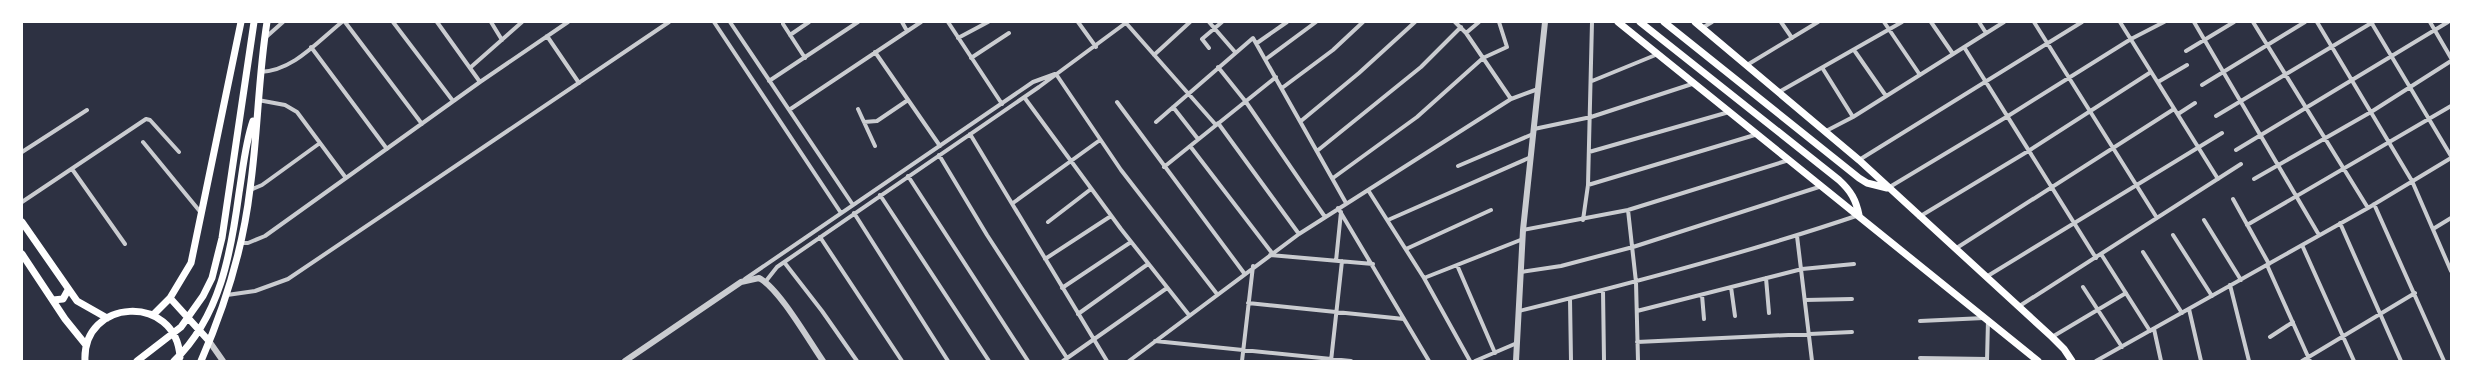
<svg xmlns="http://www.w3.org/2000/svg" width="2473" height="383" font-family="'Exo 2',sans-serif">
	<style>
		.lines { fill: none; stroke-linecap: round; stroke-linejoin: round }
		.minor { stroke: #caccd0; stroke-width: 4 }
		.tertiary { stroke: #caccd0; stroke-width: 6 }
		.secondary { stroke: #fff; stroke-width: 7 }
	</style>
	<rect width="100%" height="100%" fill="#2d3142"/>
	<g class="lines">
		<path class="minor" d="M345 22 422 124
			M393 22 453 101
			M437 22 480 82
			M491 22 502 40
			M714 22 841 213
			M730 22 853 205
			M902 22 907 31
			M948 22 1002 104
			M1078 22 1096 47
			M1209 22 1235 52
			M1455 22 1466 33 1511 99
			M1781 22 1792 38
			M1884 22 1920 75
			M1931 22 1953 54
			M1979 22 1986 33
			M2034 22 2157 218
			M2120 22 2218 179
			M2194 22 2319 235
			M2253 22 2368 208
			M2317 22 2412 181 2451 271
			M2371 22 2451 156
			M2430 22 2451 58
			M1126 23 1216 125
			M783 24 805 58
			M1702 28 1712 22
			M1466 33 1479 22
			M790 35 809 22
			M547 36 579 83
			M265 38 283 22
			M958 38 988 22
			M1257 43 1287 22
			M311 47 387 149
			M1964 47 2096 258
			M1209 48 1202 39 1222 22
			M1854 50 1886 96
			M2186 51 2234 22
			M875 52 940 146
			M1154 55 1190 22
			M971 58 1009 33
			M1266 59 1316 22
			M1747 65 1818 22
			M471 67 522 22
			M1218 67 1246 102 1325 217
			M1823 69 1853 117
			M260 72C293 71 317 42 342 22
			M1056 74 1121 170 1217 294
			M769 81 858 22
			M1592 81 1658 54
			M2158 82 2187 65
			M2202 85 2305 22
			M1282 88 1333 50 1363 22
			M1779 92 1902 22
			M1024 97 1121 229 1189 315
			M258 100 285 105 297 112 346 178
			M1117 102 1244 273
			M1173 107 1198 139
			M858 109 875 146
			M789 110 921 22
			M2178 114 2195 103
			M2216 116 2373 22
			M1301 121 1359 73 1415 22
			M864 122 877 121 908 100
			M1156 122 1253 38 1346 203
			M1218 123 1299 234
			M1534 129 1591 117 1695 83
			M1826 131 1853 117 2004 22
			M970 134 1107 361
			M143 142 202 214
			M1190 146 1272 253
			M2236 150 2448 22
			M1317 151 1421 67 1461 27
			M22 152 87 110
			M1589 152 1729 112
			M939 155 987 235 1067 358
			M1859 160 2082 22
			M1458 166 1533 134
			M1164 167 1276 77
			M72 169 125 244
			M908 176 1028 361
			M1333 178 1417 117 1483 58 1507 47 1499 22
			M2254 179 2371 112 2451 61
			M1588 185 1758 134
			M1888 188 2008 116 2131 39 2164 22
			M250 190 262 185 320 143
			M1368 190 1424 278 1470 361
			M880 195 989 361
			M2233 199 2269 264
			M22 202 146 119 150 120 179 152
			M1013 203 1100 140
			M2374 204 2444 361
			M1338 208 1429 361
			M1628 210 1636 282 1638 361
			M854 213 948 361
			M1919 217 2030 150 2151 72
			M1388 220 1531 157
			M1583 220 1588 185 1592 22
			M2204 220 2241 280
			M1048 222 1091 189
			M2340 223 2401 361
			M2247 225 2451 106
			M2433 229 2451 218
			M1523 230 1628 210 1789 160
			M2173 235 2212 296
			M1797 236 1812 361
			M820 237 902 361
			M240 243H248L265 236 480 82 568 22
			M2302 245 2354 361
			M1406 249 1491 210
			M1955 249 2174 109
			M2143 252 2182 313
			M2101 254 2150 331
			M1270 255 1373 264
			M1045 259 1111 216
			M1336 261 1341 212
			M784 262 822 311 857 361
			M1457 265 1495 353
			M2267 265 2310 361
			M1521 272 1561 266 1633 247 1822 186
			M1986 277 2222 133
			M1424 278 1523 239
			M1766 278 1769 313
			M745 279 1033 82 1055 74
			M766 281 777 267 1039 87 1127 22
			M2230 285 2249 361
			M1731 287 1735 316
			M2083 287 2122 347
			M1062 288 1131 242
			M1603 290 1604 361
			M227 295 255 291 288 279 669 22
			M1702 295 1704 319
			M1570 299 1571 361
			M1805 300 1852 299
			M1248 303 1404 319
			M2018 307 2241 164
			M2189 309 2201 361
			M1519 311C1633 283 1747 253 1859 215
			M1637 311 1802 269 1854 264
			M1078 314 1148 264
			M1920 321 1984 318
			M2154 329 2161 361
			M2052 337 2126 293
			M2270 337 2293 322
			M1155 341 1351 361
			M1637 342 1852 332
			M1920 358 1987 359
			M1063 361 1167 288
			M1129 361 1299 234 1511 99 1538 89
			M1242 361 1253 266
			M1331 361 1342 261
			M1475 361 1517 343
			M1987 361 1988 320
			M2096 361 2368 208 2451 158
			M2302 361 2415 293"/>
		<path class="tertiary" d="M209 341 223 361
			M625 361 741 282 759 278C779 288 809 341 823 361
			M1516 361 1523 230 1545 22"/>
		<path class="secondary" d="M1618 22 2038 361
			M1640 22 1839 180C1851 191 1856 200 1859 215
			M1664 22 1859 178 1867 183 1887 188
			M1695 22 1859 160 2052 337 2064 349 2072 361
			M22 222 77 301 107 318
			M22 254 65 319 86 345
			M170 298 209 341
			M53 300 63 299 68 290
			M153 315 170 298 191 263 241 22
			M85 361C82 298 176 293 180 357
			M137 361 181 327 203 296 212 278 222 238 254 22
			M174 361C220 317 231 253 239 193 243 169 245 144 253 121
			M201 361C225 306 243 249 250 189 258 133 258 78 267 22"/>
	</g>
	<rect width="2473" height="383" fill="none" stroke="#ffffff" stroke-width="46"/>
</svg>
